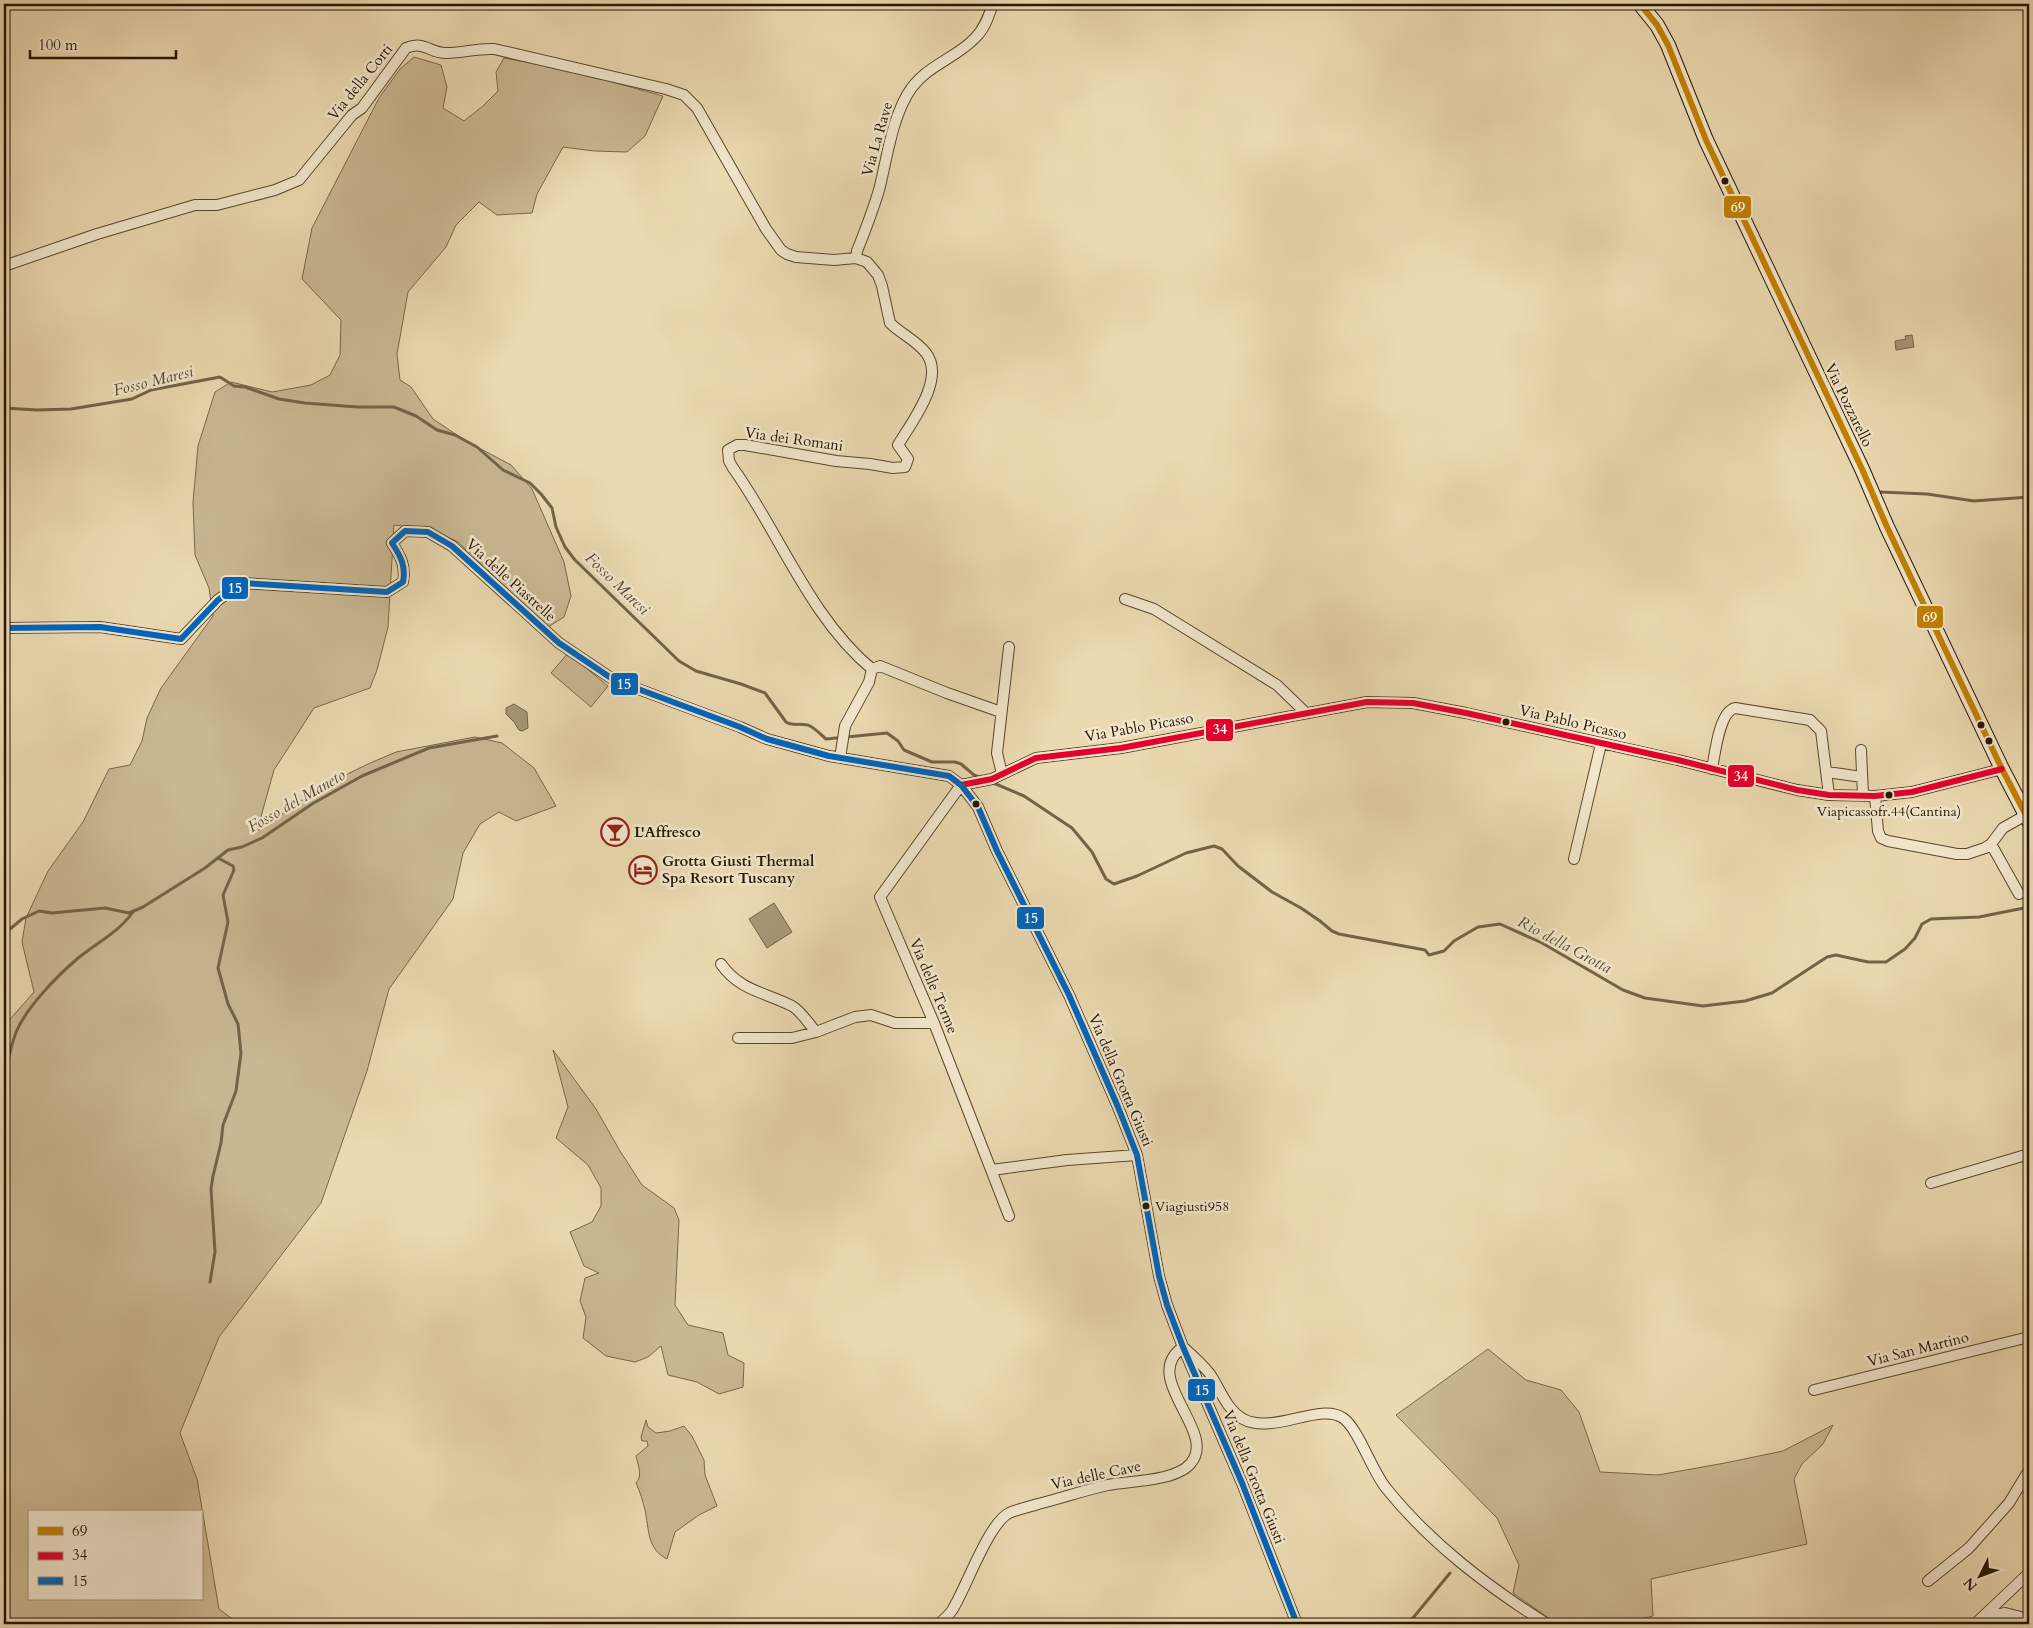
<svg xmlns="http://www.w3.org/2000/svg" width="2033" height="1628" font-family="Cardo,serif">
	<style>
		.green { fill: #cab893; stroke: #78674a; fill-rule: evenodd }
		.water { fill: #a89775; stroke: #746347 }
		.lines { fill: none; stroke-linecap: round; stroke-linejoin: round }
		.stream { stroke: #746347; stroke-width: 3 }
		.street-casing { stroke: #58472d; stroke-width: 12 }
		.secondary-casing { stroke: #271601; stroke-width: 16 }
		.street { stroke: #f2e6cc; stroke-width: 10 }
		.secondary { stroke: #f2e6cc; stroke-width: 14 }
		.bus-1-casing { stroke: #f2e6cc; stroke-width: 10 }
		.bus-2-casing { stroke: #f2e6cc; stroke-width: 10 }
		.bus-3-casing { stroke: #f2e6cc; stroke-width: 10 }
		.bus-1 { stroke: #c38200; stroke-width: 6 }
		.bus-2 { stroke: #e4002b; stroke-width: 6 }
		.bus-3 { stroke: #0065bd; stroke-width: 6 }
		.bus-dot { fill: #271601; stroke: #f2e6cc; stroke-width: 2 }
		.labels { text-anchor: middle; stroke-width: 5; stroke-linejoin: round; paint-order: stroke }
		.bus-label { font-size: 14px; fill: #271601; stroke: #f2e6cc }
		.street-label { font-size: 15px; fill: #271601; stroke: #f2e6cc }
		.poi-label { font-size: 15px; font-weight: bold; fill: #271601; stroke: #f2e6cc; text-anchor: start }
		.water-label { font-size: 16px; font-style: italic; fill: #5b4a2f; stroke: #f2e6cc }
		.line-badge { stroke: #f2e6cc; stroke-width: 2 }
		.badge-label { font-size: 14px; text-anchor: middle; font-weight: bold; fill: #fff }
	</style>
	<rect width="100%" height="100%" fill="#ebd9b1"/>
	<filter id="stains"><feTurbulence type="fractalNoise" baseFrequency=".004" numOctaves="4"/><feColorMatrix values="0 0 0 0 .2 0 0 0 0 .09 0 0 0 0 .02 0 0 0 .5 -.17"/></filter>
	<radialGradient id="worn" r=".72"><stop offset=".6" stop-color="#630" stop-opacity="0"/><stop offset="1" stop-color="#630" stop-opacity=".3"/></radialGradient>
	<path class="green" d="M414 57 441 65 447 87 443 108 464 121 483 106 498 91 496 72 504 58 569 70 663 96 645 136 627 152 594 151 563 147 537 194 532 213 497 215 479 202 456 225 446 247 408 292 397 354 400 380 411 387 433 419 466 441 511 465 532 489 564 562 571 596 564 617 548 627 458 542 430 529 394 525 388 627 377 670 370 688 314 708 274 770 257 831 325 785 368 764 396 752 475 737 502 743 534 768 556 806 516 821 499 812 480 824 463 853 453 899 389 989 367 1071 321 1203 219 1337 180 1433 197 1479 219 1609 239 1624H4V1026L34 992 22 942 26 918 48 871 83 822 109 769 130 765 142 741 147 718 161 688 213 616 209 588 195 555 193 502 198 446 215 392 231 382 272 392 311 385 330 375 340 355 341 320 302 279 312 228 379 98 400 69ZM29 1512H201V1599H29Z
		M568 653 608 686 591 707 551 673Z
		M553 1050 596 1109 620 1151 642 1185 674 1208 679 1220 675 1305 688 1325 723 1333 728 1355 744 1363 743 1387 719 1394 697 1382 668 1375 661 1346 648 1357 635 1362 606 1356 583 1338 586 1317 580 1301 585 1278 599 1273 584 1266 570 1232 592 1222 601 1206V1188L588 1165 556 1138 568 1107Z
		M1488 1349 1526 1380 1561 1390 1579 1412 1600 1472 1658 1475 1725 1463 1783 1451 1833 1425 1823 1444 1802 1464 1794 1479 1807 1544 1651 1579 1653 1616 1618 1624H1557L1513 1593 1519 1565 1497 1518 1396 1415Z
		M646 1420 648 1427 656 1433 670 1431 684 1426 692 1436 704 1460 705 1475 717 1506 699 1515 675 1532 667 1559C647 1549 649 1529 645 1510 643 1501 640 1492 636 1483 643 1476 638 1465 636 1456L648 1446 647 1441H642L641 1437Z"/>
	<path class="water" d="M1912 335 1914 347 1896 350 1895 341 1906 339 1905 336Z
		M514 704 527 712 528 728 522 731 519 730 514 722 506 714V708Z
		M774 903 792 932 767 948 749 919Z"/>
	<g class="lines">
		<path class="stream" d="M4 408 37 410 71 409 132 399 151 390 220 377 234 386 245 387 279 399 305 403 357 407H394L416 416 437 430 455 435 477 447 503 470 530 483 541 494 552 508 556 527 565 547 575 560 679 661 696 671 741 684 765 693 786 722C793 727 802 722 810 726 816 729 821 735 826 739L887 733 898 741 904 750 932 762H955L961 764 974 775 981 778
			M1880 492 1927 494 1974 501 2029 497
			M991 782 1024 796 1072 828 1092 852 1106 879 1114 884 1137 876 1186 853 1214 846 1222 849 1238 866 1272 892 1301 908 1320 921 1332 931 1339 934 1425 950 1429 955 1444 951 1454 941 1478 927 1500 924 1542 943 1623 990 1645 998 1703 1006 1745 1001 1772 993 1827 957 1836 955 1868 962H1886L1905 949 1915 938 1922 924 1931 919 1979 917 2029 907
			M4 934 22 919 39 911 52 913 105 908 129 913 143 907 205 868 228 850 242 847 262 838 312 804 362 776 429 748 497 736
			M4 1074C9 1060 11 1044 17 1030 28 1006 57 976 77 959 96 943 118 933 133 912
			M210 1282 215 1252 211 1189 213 1176 221 1143 223 1125 236 1091 241 1053 238 1024 228 1004 218 968 228 922 223 895 234 870 233 866 218 858
			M1408 1624 1450 1573"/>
		<defs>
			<path id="street" d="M856 258 857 251C865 231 873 210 879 190 887 159 891 123 907 95 924 65 955 60 976 37 985 28 989 15 993 4
				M4 266 97 234 195 205H217L275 190 299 180 352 115 362 108 406 48C425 40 430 54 447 53 463 53 478 48 494 49L666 89 684 95 697 108 766 229 781 250 787 254 796 257 834 260 856 258 867 262 878 275 882 286 890 323C901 334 916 340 926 353 946 379 911 423 898 445L908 459 905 467 893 468 870 464 836 461 745 445H737L728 450 729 461 733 468C779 532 810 618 872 669
				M1125 599 1154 609 1277 685 1306 713
				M4 628 100 627 181 639 218 600 242 583 387 592 403 582C406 566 401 557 392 543L405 531 428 532 452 546 559 643 614 680 740 727 767 739 829 756 949 776 961 785 978 807 997 851 1069 995 1118 1107 1137 1155 1159 1276 1167 1305 1183 1347 1242 1483 1297 1624
				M872 669 880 666 947 693 1001 712
				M1861 750 1863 795
				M840 758 845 726 869 682 872 669
				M1712 769C1715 754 1719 712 1735 708L1810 720 1821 731 1829 795
				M1827 772 1862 777
				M1002 774 997 753 1009 647
				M961 785 992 779 1036 758 1121 748 1367 702 1413 703 1466 713 1678 760 1797 790 1829 795 1875 796 1912 792 2002 769
				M961 785 880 897 934 1023 1009 1216
				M1875 796 1878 831 1881 838 1888 841 1957 854H1967L1985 848 1991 844 2003 828 2026 815
				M1991 844 2019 894
				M1574 859 1601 744
				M721 964C740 991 765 992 792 1006 801 1011 809 1024 816 1032
				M738 1038H792L816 1032 855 1017 871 1015 895 1023H934
				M992 1170 1067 1160 1137 1155
				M1931 1183 2029 1154
				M1814 1390 2029 1337
				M1928 1581 1969 1548 2009 1503 2029 1470
				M1986 1617 2005 1613 2029 1619
				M939 1624C944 1619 951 1614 954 1607 967 1585 989 1523 1009 1513 1018 1509 1029 1507 1038 1504 1062 1498 1085 1490 1108 1485 1131 1481 1177 1481 1191 1463 1218 1431 1139 1378 1183 1347 1192 1355 1202 1364 1210 1374 1220 1389 1226 1409 1243 1419 1273 1435 1320 1402 1343 1418 1358 1428 1372 1471 1386 1488 1431 1544 1487 1586 1547 1624
				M1975 1624 2029 1573"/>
			<path id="secondary" d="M1640 4 1657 25 1668 45 1706 140 1862 469 1887 527 2002 769 2029 821"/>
		</defs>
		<use href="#street" class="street-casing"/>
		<use href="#secondary" class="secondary-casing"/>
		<use href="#street" class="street"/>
		<use href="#secondary" class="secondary"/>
		<defs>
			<path id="bus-1" d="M1640 4 1657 25 1668 45 1706 140 1862 469 1887 527 2002 769 2029 821"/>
			<path id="bus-2" d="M961 785 992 779 1036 758 1121 748 1367 702 1413 703 1466 713 1678 760 1797 790 1829 795 1875 796 1912 792 2002 769"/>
			<path id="bus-3" d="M4 628 100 627 181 639 218 600 242 583 387 592 403 582C406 566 401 557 392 543L405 531 428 532 452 546 559 643 614 680 740 727 767 739 829 756 949 776 961 785 978 807 997 851 1069 995 1118 1107 1137 1155 1159 1276 1167 1305 1183 1347 1242 1483 1297 1624"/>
		</defs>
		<use href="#bus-1" class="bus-1-casing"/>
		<use href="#bus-2" class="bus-2-casing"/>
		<use href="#bus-3" class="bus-3-casing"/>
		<use href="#bus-1" class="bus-1"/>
		<use href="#bus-2" class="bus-2"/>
		<use href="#bus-3" class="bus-3"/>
	</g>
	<defs>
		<symbol id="bar-ring" viewBox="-11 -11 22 22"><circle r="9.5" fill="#f2e6cc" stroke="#8f2418" stroke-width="1.5"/><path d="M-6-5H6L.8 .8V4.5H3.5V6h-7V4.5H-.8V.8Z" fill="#8f2418"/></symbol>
		<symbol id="hotel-ring" viewBox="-11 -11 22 22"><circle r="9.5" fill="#f2e6cc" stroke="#8f2418" stroke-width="1.5"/><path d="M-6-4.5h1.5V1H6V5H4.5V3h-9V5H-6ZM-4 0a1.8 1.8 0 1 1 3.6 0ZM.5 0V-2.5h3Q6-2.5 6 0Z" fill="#8f2418"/></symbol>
	</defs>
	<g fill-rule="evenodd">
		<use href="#bar-ring" x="599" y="816" width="32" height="32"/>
		<use href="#hotel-ring" x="627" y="854" width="32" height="32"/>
	</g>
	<g class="bus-dot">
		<circle cx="1725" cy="181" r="4.5"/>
		<circle cx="1506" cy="722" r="4.5"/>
		<circle cx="1981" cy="725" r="4.5"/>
		<circle cx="1989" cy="741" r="4.5"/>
		<circle cx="1889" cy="795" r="4.5"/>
		<circle cx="976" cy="804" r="4.5"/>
		<circle cx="1146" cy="1206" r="4.5"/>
	</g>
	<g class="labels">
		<g class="bus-label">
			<text x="1889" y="816">Viapicassofr.44(Cantina)</text>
			<text x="1155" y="1211" text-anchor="start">Viagiusti958</text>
		</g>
		<g class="street-label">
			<text transform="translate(360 82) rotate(-51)" y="5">Via della Corti</text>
			<text transform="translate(877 139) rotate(-74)" y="5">Via La Rave</text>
			<text transform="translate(1849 405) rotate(64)" y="5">Via Pozzarello</text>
			<text transform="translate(794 439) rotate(8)" y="5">Via dei Romani</text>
			<text transform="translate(511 580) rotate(42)" y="5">Via delle Piastrelle</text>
			<text transform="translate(1573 722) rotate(13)" y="5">Via Pablo Picasso</text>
			<text transform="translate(1139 727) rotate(-10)" y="5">Via Pablo Picasso</text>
			<text transform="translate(934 986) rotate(67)" y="5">Via delle Terme</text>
			<text transform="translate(1121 1080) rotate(67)" y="5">Via della Grotta Giusti</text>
			<text transform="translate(1918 1349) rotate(-14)" y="5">Via San Martino</text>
			<text transform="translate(1096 1475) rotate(-12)" y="5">Via delle Cave</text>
			<text transform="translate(1254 1477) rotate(68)" y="5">Via della Grotta Giusti</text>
		</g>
		<g class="poi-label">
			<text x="634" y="837">L'Affresco</text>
			<text x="662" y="866">Grotta Giusti Thermal<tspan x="662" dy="17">Spa Resort Tuscany</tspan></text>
		</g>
		<g class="water-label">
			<text transform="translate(153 380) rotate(-14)" y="6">Fosso Maresi</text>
			<text transform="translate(618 583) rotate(44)" y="6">Fosso Maresi</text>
			<text transform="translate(296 800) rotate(-30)" y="6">Fosso del Maneto</text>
			<text transform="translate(1565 944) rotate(28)" y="6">Rio della Grotta</text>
		</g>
	</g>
	<g class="line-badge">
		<rect x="1723" y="195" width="29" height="24" rx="5" fill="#c38200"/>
		<rect x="221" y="576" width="28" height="24" rx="5" fill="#0065bd"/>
		<rect x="1916" y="605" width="28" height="24" rx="5" fill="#c38200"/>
		<rect x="610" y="672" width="29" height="24" rx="5" fill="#0065bd"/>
		<rect x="1205" y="718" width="29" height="24" rx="5" fill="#e4002b"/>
		<rect x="1727" y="764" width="28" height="24" rx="5" fill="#e4002b"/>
		<rect x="1016" y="906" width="29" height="24" rx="5" fill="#0065bd"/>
		<rect x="1187" y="1378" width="29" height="24" rx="5" fill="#0065bd"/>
	</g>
	<g class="badge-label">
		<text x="1738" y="212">69</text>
		<text x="235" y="593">15</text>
		<text x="1930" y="622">69</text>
		<text x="624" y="689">15</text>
		<text x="1220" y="734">34</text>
		<text x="1741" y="781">34</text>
		<text x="1031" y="923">15</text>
		<text x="1202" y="1395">15</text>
	</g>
	<rect width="2033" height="1628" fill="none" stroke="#ebd9b1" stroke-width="20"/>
	<rect x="5" y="5" width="2023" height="1618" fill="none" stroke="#271601" stroke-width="2.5"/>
	<rect x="10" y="10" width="2013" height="1608" fill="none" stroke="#271601"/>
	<rect x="28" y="1510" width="175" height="90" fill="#f2e6cc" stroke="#a1937b"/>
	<rect x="38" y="1527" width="25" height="8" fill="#c38200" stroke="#a1937b"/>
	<text x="72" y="1536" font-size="15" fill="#271601">69</text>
	<rect x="38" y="1552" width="25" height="8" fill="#e4002b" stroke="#a1937b"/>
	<text x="72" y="1560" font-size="15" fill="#271601">34</text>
	<rect x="38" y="1577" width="25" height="8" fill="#0065bd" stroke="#a1937b"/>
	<text x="72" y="1586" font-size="15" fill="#271601">15</text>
	<g transform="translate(1980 1576) rotate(228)" stroke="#f2e6cc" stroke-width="4" paint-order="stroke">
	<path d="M0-4L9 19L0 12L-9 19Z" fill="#271601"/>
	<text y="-8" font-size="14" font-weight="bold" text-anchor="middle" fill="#271601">N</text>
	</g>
	<path d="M30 50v8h146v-8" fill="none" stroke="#271601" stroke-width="2.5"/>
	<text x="38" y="50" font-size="15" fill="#271601" stroke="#f2e6cc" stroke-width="4" paint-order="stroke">100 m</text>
	<rect width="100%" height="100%" filter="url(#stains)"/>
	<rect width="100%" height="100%" fill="url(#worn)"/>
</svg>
